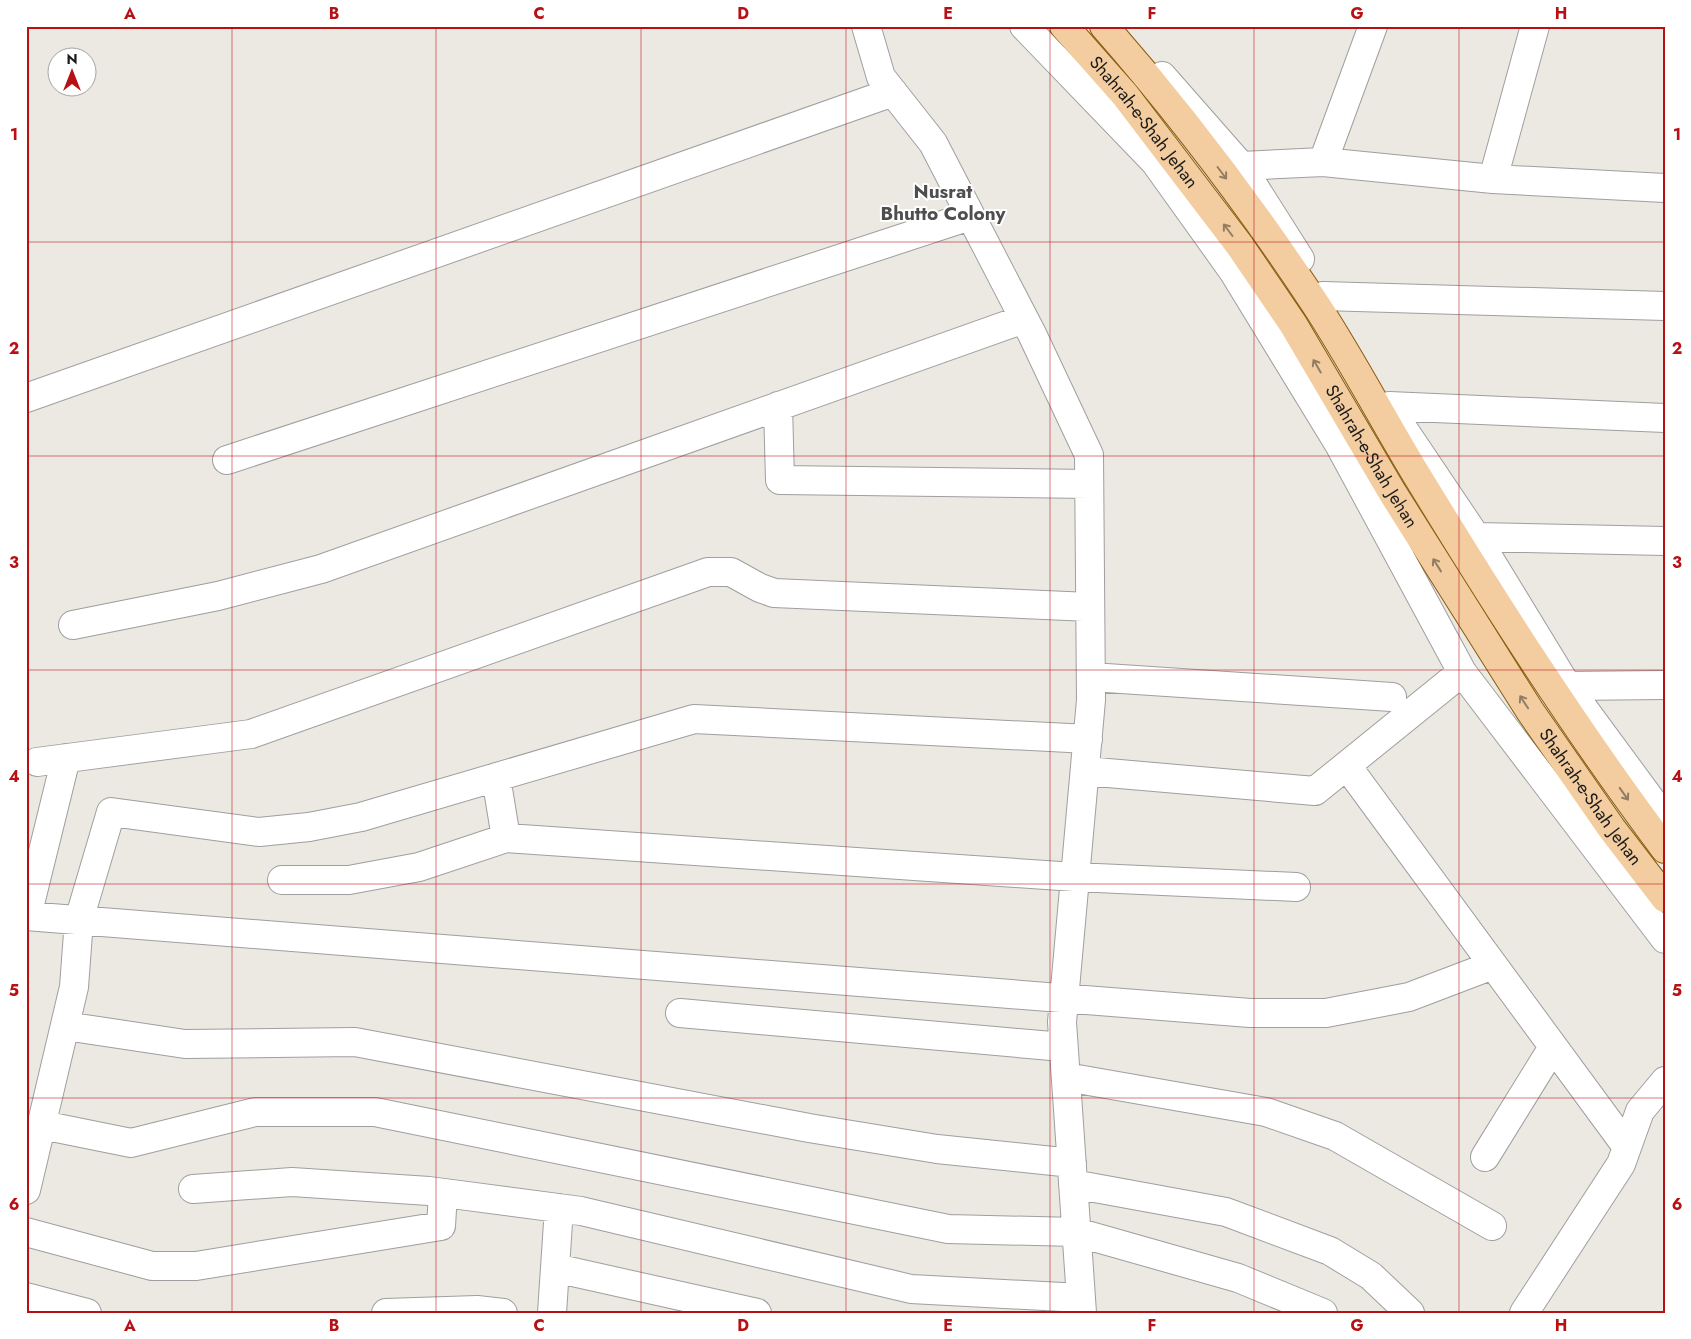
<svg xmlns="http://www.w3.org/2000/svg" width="1691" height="1339" font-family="Jost,sans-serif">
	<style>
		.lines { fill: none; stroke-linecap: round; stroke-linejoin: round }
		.minor-casing { stroke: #9f9f9f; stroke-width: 30 }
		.major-casing { stroke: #875b0c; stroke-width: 30 }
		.minor { stroke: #fff; stroke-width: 28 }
		.major { stroke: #f3cd9f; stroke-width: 28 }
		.oneway { stroke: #927d64 }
		.grid { fill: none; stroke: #b71015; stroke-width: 1; stroke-opacity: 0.55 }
		.labels { text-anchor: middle; stroke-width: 4; stroke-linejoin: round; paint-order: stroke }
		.street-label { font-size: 18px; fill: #1b1b1b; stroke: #fff }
		.neighbourhood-label { font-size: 19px; font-weight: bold; fill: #4e4e4e; stroke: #fff }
		.neatline { fill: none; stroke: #b71015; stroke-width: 2 }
		.grid-label { font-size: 16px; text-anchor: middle; font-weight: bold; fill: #b71015 }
	</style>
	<rect width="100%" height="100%" fill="#ece8e2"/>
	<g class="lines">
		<defs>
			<path id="minor" d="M866 26 881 77 933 143 1032 334 1089 455 1091 700 1062 1022 1082 1313
				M1024 26 1155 162 1233 271 1340 446 1462 672 1665 939
				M1162 76 1241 166 1300 259
				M1323 162 1373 26
				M1241 166 1323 162 1493 179 1665 188
				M1493 179 1535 26
				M1323 296 1665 306
				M26 398 893 92
				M778 406 780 480 1089 484
				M1389 406 1665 418
				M1396 418 1476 537 1567 686 1665 819
				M227 460 970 216
				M1476 537 1665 541
				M73 625 218 596 321 569 1024 319
				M1091 677 1392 697
				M1567 686 1665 685
				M37 762 251 734 708 572H731L760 588 774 593 1090 607
				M1347 766 1627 1147
				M1085 771 1315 791 1462 672
				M496 777 506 838 1075 877 1296 887
				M282 880H349L419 867 506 838
				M26 916 1250 1013H1326L1409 997 1493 965
				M27 916 66 758
				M680 1013 1063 1047
				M65 1026 185 1044 355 1042 809 1128 937 1149 1072 1163
				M1066 1077 1266 1112 1335 1136 1492 1226
				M42 1125 131 1143 255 1112H375L948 1229 1076 1232 1238 1278 1323 1313
				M1485 1157 1553 1047
				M1073 1184 1226 1212 1330 1251 1371 1276 1410 1313
				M193 1189 292 1182 429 1191 581 1211 911 1289 1081 1298
				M26 1190 74 987 79 920 111 812 259 832 309 827 361 817 694 719 1088 739
				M26 1232 152 1266H196L441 1226 443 1193
				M555 1268 757 1313
				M26 1297 87 1313
				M386 1313 477 1310 503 1313
				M552 1313 559 1208
				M1524 1313 1621 1164 1640 1111 1665 1081"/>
			<g id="major">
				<path id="s1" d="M1064 26 1125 95 1240 246 1293 324 1392 492 1530 711 1612 829 1665 898"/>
				<path d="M1104 26C1181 114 1252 208 1316 305 1352 360 1382 418 1416 474 1494 602 1575 729 1665 849"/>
			</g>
		</defs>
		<use href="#minor" class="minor-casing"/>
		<use href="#major" class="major-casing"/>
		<use href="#minor" class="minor"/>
		<use href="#major" class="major"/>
	</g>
	<defs><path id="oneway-shaft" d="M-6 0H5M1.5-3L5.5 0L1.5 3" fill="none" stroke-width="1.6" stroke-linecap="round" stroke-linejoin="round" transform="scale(1.25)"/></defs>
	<g class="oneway">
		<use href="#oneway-shaft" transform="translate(1222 173) rotate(53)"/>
		<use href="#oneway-shaft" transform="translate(1228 230) rotate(-127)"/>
		<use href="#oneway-shaft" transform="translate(1317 366) rotate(-120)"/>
		<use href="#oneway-shaft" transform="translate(1437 565) rotate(-122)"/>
		<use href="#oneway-shaft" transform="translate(1524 702) rotate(-123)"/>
		<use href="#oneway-shaft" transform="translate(1624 794) rotate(55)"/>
	</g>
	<path class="grid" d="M232 26V1313M436 26V1313M641 26V1313M846 26V1313M1050 26V1313M1254 26V1313M1459 26V1313M26 242H1665M26 456H1665M26 670H1665M26 884H1665M26 1098H1665"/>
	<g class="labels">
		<g class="street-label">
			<text dy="6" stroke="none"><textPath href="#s1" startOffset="125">Shahrah-e-Shah Jehan</textPath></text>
			<text dy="6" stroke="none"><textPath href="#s1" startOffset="530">Shahrah-e-Shah Jehan</textPath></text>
			<text dy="6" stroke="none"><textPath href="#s1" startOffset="935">Shahrah-e-Shah Jehan</textPath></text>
		</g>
		<g class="neighbourhood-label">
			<text x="943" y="198">Nusrat<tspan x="943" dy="22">Bhutto Colony</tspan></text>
		</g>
	</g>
	<rect width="1691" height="1339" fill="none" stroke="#ffffff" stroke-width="55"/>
	<g transform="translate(72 72)"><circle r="24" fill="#ffffff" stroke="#a4a4a4"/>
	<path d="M0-4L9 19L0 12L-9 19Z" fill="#b71015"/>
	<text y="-8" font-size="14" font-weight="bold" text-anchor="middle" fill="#1b1b1b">N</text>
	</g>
	<rect x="28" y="28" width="1636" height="1284" class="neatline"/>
	<g class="grid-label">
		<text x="130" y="19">A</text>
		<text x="334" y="19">B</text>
		<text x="539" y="19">C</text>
		<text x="743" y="19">D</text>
		<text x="948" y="19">E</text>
		<text x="1152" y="19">F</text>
		<text x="1357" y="19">G</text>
		<text x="1561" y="19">H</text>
		<text x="14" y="140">1</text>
		<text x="1677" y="140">1</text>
		<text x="14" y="354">2</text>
		<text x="1677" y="354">2</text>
		<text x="14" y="568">3</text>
		<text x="1677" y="568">3</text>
		<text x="14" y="782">4</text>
		<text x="1677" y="782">4</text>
		<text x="14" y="996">5</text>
		<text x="1677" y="996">5</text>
		<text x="14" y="1210">6</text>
		<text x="1677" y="1210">6</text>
		<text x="130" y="1331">A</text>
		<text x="334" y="1331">B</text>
		<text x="539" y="1331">C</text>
		<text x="743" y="1331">D</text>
		<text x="948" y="1331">E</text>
		<text x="1152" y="1331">F</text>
		<text x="1357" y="1331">G</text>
		<text x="1561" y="1331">H</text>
	</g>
</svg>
